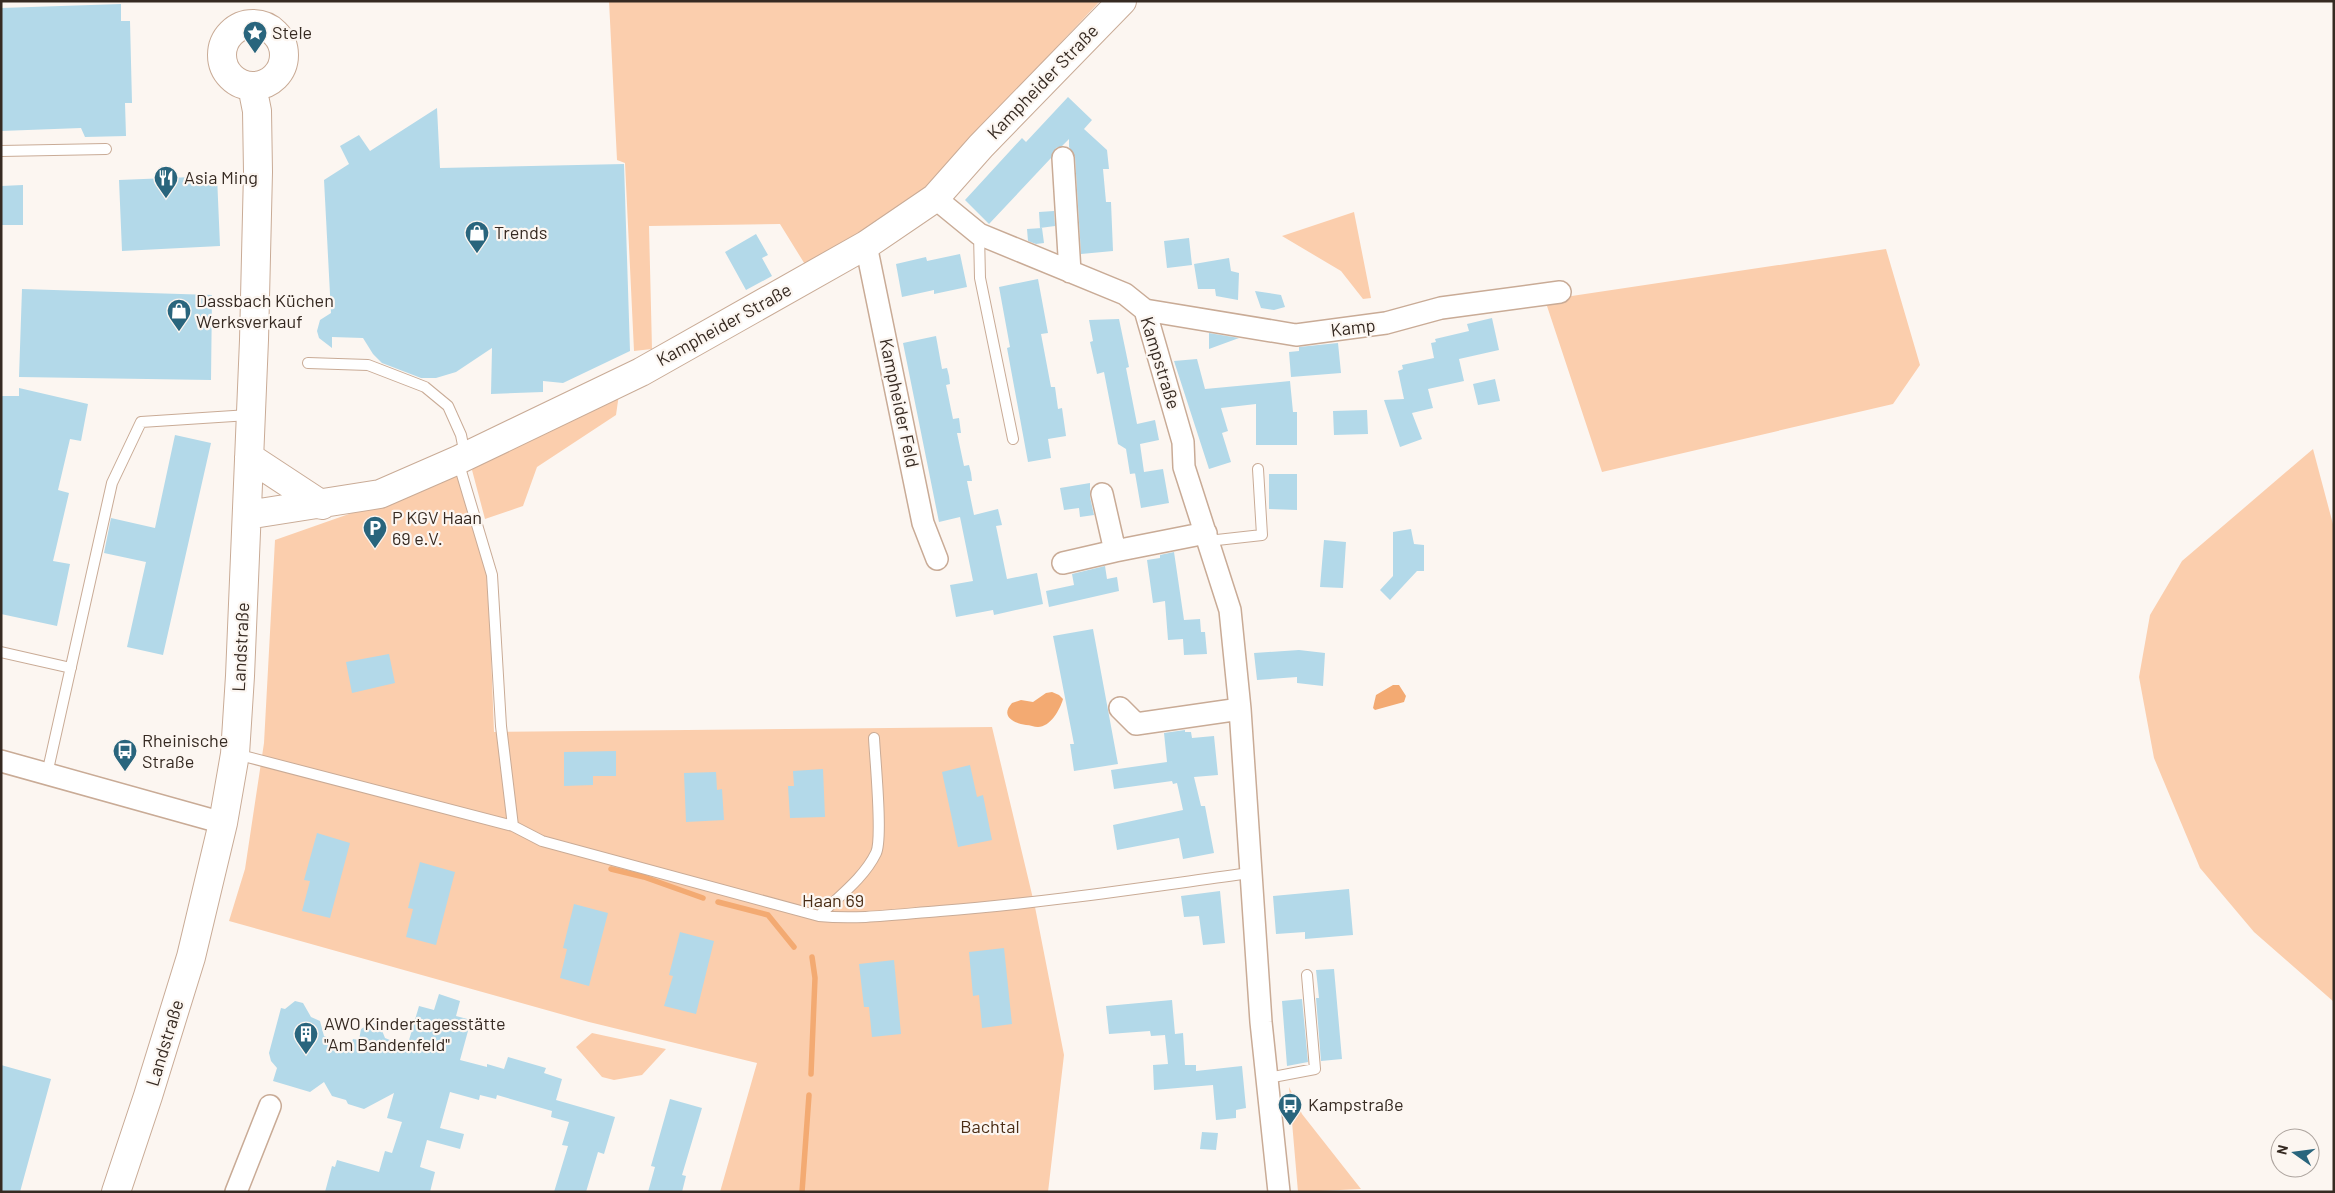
<svg xmlns="http://www.w3.org/2000/svg" width="2335" height="1193" font-family="Barlow,sans-serif">
	<style>
		.green { fill: #fbcead }
		.water { fill: #f3aa72 }
		.lines { fill: none; stroke-linecap: round; stroke-linejoin: round }
		.stream { stroke: #f3aa72; stroke-width: 5.5 }
		.building { fill: #b3d9e9 }
		.lane-casing { stroke: #c9ab96; stroke-width: 12 }
		.street-casing { stroke: #c9ab96; stroke-width: 24 }
		.secondary-casing { stroke: #c9ab96; stroke-width: 30 }
		.lane { stroke: #fff; stroke-width: 10 }
		.street { stroke: #fff; stroke-width: 21 }
		.secondary { stroke: #fff; stroke-width: 28 }
		.labels { text-anchor: middle; stroke-width: 4.5; stroke-linejoin: round; paint-order: stroke }
		.poi-label { font-size: 18px; fill: #362a22; stroke: #fcf6f1; text-anchor: start }
		.street-label { font-size: 18px; fill: #362a22; stroke: #fcf6f1 }
		.park-label { font-size: 18px; fill: #4a2d15; stroke: #fcf6f1 }
	</style>
	<rect width="100%" height="100%" fill="#fcf6f1"/>
	<path class="green" d="M609 1H1100L901 213 806 266 780 224 649 226 652 349 634 351 625 163 617 160Z
		M1354 212 1371 298 1363 299 1341 271 1282 236Z
		M1886 249 1920 365 1893 404 1602 472 1545 300Z
		M619 394 616 415 537 467 523 506 485 519 472 470 478 462Z
		M2313 449 2334 528V1002L2254 932 2200 868 2154 758 2139 677 2150 615 2182 561Z
		M457 476 488 576 494 732 992 727 1035 907 1064 1055 1048 1192H720L757 1063 589 1022 229 921 245 869 264 743 275 540Z
		M592 1033 666 1049 642 1075 614 1080 602 1077 576 1047Z
		M1289 1087 1302 1114 1361 1189 1298 1192Z"/>
	<path class="water" d="M1393 685H1399L1406 696 1404 702 1375 710 1373 708 1376 695Z
		M1052 692 1059 695 1063 699C1060 710 1050 727 1038 727 1034 727 1030 725 1026 725 1013 723 1000 716 1012 703L1021 700 1033 702 1046 693Z"/>
	<g class="lines">
		<path class="stream" d="M611 869 644 877 703 898
			M718 902 768 915 794 947
			M811 1074 815 978 812 957
			M802 1192 809 1095"/>
	</g>
	<path class="building" d="M121 4V21H130L132 103H125L126 136 85 137 81 128 1 131V8Z
		M1068 97 1092 120 1084 129 1107 150 1109 169H1103L1106 202H1111L1113 251 1081 254 1075 157 1069 147V139L1062 146 1056 148 1051 158 989 224 965 200 1022 138 1026 142Z
		M437 108 440 168 624 164 630 351 563 383 543 381V392L491 394 492 348 456 372 436 378H421L382 363 373 354 363 338 332 337V348L319 338 317 331 320 320 331 313 324 180 349 164 340 146 359 135 370 151Z
		M217 176 220 246 122 251 119 180Z
		M23 185V225H1V186Z
		M1054 211 1055 226 1040 228 1039 212Z
		M1042 228 1044 243 1036 244 1028 241 1027 229Z
		M756 234 768 255 762 258 772 276 746 290 725 252Z
		M1189 238 1192 265 1167 268 1164 241Z
		M960 254 967 287 934 294V290L902 297 896 264 926 257 927 261Z
		M1229 258 1231 271 1239 273 1238 300 1216 296 1215 289H1198L1194 264Z
		M1038 279 1048 333 1041 334 1051 387H1055L1058 409 1062 408 1066 436 1048 439 1051 458 1028 462 1007 348 1010 347 999 287Z
		M22 289 212 295 211 380 19 377Z
		M1255 291 1281 295 1285 307 1274 310 1261 308Z
		M1492 318 1499 350 1459 359 1464 381 1428 389 1433 408 1412 413 1422 439 1400 447 1384 400 1404 399 1398 371 1403 369 1402 365 1434 358 1431 343 1436 342 1435 339 1469 331 1467 324Z
		M1119 319 1129 367 1126 368 1137 424 1155 420 1159 440 1140 444 1144 472 1163 469 1169 503 1141 508 1135 473H1137L1130 474 1126 449 1118 444 1104 372 1097 374 1090 342 1093 341 1089 320Z
		M1209 333 1239 338 1209 349Z
		M936 336 942 369 947 368 949 376 950 384 946 385 953 419 959 418 961 433H957L964 466 969 465 971 473 972 481H967L974 515 998 509 1002 525 996 526 1007 579 1037 573 1043 604 994 615 993 610 956 617 950 585 973 581 960 517 939 522 903 343Z
		M1338 343 1341 373 1291 377 1289 352 1299 351V347Z
		M1197 359 1205 389 1290 381 1293 412H1297V445H1256V404L1221 408 1228 431 1222 433 1231 462 1209 469 1174 361Z
		M1495 379 1500 401 1478 405 1473 384Z
		M19 388 88 404 81 441 70 439 58 490 69 493 53 561 70 564 57 626 1 614V396H19Z
		M1367 410 1368 434 1334 435 1333 411Z
		M175 435 211 443 163 655 127 647 146 562 104 553 111 518 155 528Z
		M1269 474H1297V510L1269 509Z
		M1090 483V497L1094 515 1080 517 1079 508 1064 510 1060 488Z
		M1411 529 1414 544 1424 545V571H1417L1390 600 1380 590 1393 576V532Z
		M1324 540 1346 542 1343 588 1320 587Z
		M1174 552 1184 620 1200 619 1201 632H1205L1207 654 1184 655 1183 639 1168 640 1165 601 1153 603 1147 560 1160 558V555Z
		M1105 566 1107 579 1117 577 1119 591 1049 607 1046 591 1074 585 1072 574Z
		M1093 629 1118 764 1074 771 1070 744H1074L1053 636Z
		M1299 650 1325 653 1323 686 1297 683V677L1257 680 1254 653Z
		M389 654 395 683 352 693 346 662Z
		M1185 730V732H1191L1192 738 1214 736 1218 775 1194 777 1201 806H1205L1214 853 1183 859 1179 838 1117 850 1113 825 1183 810 1177 783 1173 784 1172 781 1114 789 1111 770 1167 762 1164 733Z
		M616 751V776H593V785L564 786V752Z
		M970 765 977 797 983 795 992 840 958 847 942 772Z
		M823 769 825 817 790 818 788 786H794L793 771Z
		M716 772 717 790 722 789 724 820 686 822 684 773Z
		M317 833 350 843 330 918 302 911 310 881 304 880Z
		M420 862 455 872 436 945 406 937 413 909 408 908Z
		M1349 889 1353 935 1305 939V932L1276 934 1273 896Z
		M1220 891 1225 943 1203 945 1199 916 1184 917 1181 896Z
		M574 904 608 913 589 986 560 978 567 949 563 948Z
		M680 932 714 941 696 1014 664 1006 673 976 669 975Z
		M1004 948 1012 1024 982 1028 979 995 973 996 969 952Z
		M894 960 901 1034 872 1037 869 1007H864L859 964Z
		M1334 969 1342 1059 1321 1061 1316 998H1319L1316 970Z
		M439 994 460 1001 456 1016 471 1020 460 1060 487 1067V1064L504 1069 508 1057 546 1068 544 1073 562 1079 556 1100 615 1117 604 1154 598 1152 586 1192H554L568 1146 562 1145 569 1122 551 1117 552 1111 497 1095 496 1099 480 1095 479 1100 450 1092 440 1128 464 1134 460 1149 427 1140 420 1167 435 1172 430 1192H325L332 1166 335 1167 337 1160 379 1172 385 1151 392 1153 402 1122 387 1118 394 1093 364 1109 348 1104 346 1100 332 1096 324 1082 310 1092 273 1081 277 1068 271 1061 269 1053 281 1008 285 1009 295 1001 303 1003 311 1017 320 1021 324 1036 350 1048 353 1039 359 1040 361 1029 371 1023 377 1024 381 1028 385 1038 407 1047 419 1006 434 1010Z
		M1302 999 1308 1062 1287 1066 1282 1001Z
		M1172 1000 1175 1034 1183 1033 1185 1065H1196V1071L1242 1066 1246 1108 1236 1110V1118L1216 1120 1213 1085 1154 1090 1153 1065 1168 1064 1165 1035 1151 1036 1150 1031 1109 1034 1106 1006Z
		M1 1065 51 1079 20 1192H1Z
		M670 1099 702 1108 682 1175 686 1176 682 1192H648L655 1167 651 1166Z
		M1202 1132 1218 1133 1216 1150 1200 1149Z"/>
	<g class="lines">
		<defs>
			<path id="lane" d="M1 151 106 149
				M979 234 980 278 1013 439
				M308 363 368 365 425 387 448 406 461 435 465 455
				M458 461 492 575 501 726 513 826
				M1208 541 1262 535 1258 469
				M1 652 71 668
				M236 754 513 826 542 841 819 916C859 920 900 914 940 911 1044 903 1147 887 1250 873
				M47 774 112 483 141 422 249 415
				M819 916C838 897 864 878 876 853 883 838 875 759 874 738
				M1268 1078 1315 1069 1307 975"/>
			<path id="street" d="M1063 158 1070 272
				M935 198 979 234 1125 294 1145 310 1183 442 1184 467 1230 610 1240 709 1261 1022 1279 1192
				M866 245 923 523 937 559
				M1145 310 1296 335 1386 323 1441 308 1560 292
				M1102 494 1115 551 1206 533
				M1063 563 1115 551
				M1120 708 1136 724 1240 709
				M1 761 223 823
				M236 1192 270 1106"/>
			<path id="secondary" d="M222 55a31 31 0 1 1 62 0a31 31 0 1 1-62 0Z
				M249 457 322 505
				M247 515 380 494 458 460 641 372 866 245 935 198 981 146 1122 1
				M116 1192 148 1096 191 957 223 823 235 754 240 676 254 340 258 172 257 111 252 86"/>
		</defs>
		<use href="#lane" class="lane-casing"/>
		<use href="#street" class="street-casing"/>
		<use href="#secondary" class="secondary-casing"/>
		<use href="#lane" class="lane"/>
		<use href="#street" class="street"/>
		<use href="#secondary" class="secondary"/>
	</g>
	<defs>
		<symbol id="sight-pin" viewBox="-11 -11 22 30"><path d="M0 17L-7.5 6A9.5 9.5 0 1 1 7.5 6Z" fill="#29657d" stroke="#fcf6f1"/><path d="M0-6L1.8-2.2L6-1.7L2.9 1.2L3.7 5.4L0 3.3L-3.7 5.4L-2.9 1.2L-6-1.7L-1.8-2.2Z" fill="#fff"/></symbol>
		<symbol id="restaurant-pin" viewBox="-11 -11 22 30"><path d="M0 17L-7.5 6A9.5 9.5 0 1 1 7.5 6Z" fill="#29657d" stroke="#fcf6f1"/><path d="M-5-6h1v4h1v-4h1v4h1v-4h1v5L-1.5 .5V6h-2V.5L-5-1ZM5-6V6H3V1.5H1.5Q1.5-4 5-6Z" fill="#fff"/></symbol>
		<symbol id="shop-pin" viewBox="-11 -11 22 30"><path d="M0 17L-7.5 6A9.5 9.5 0 1 1 7.5 6Z" fill="#29657d" stroke="#fcf6f1"/><path d="M-5-2.5h2.3a2.7 3.5 0 0 1 5.4 0H5L5.5 6h-11ZM-1.5-2.5h3a1.5 2.3 0 0 0-3 0Z" fill="#fff"/></symbol>
		<symbol id="parking-pin" viewBox="-11 -11 22 30"><path d="M0 17L-7.5 6A9.5 9.5 0 1 1 7.5 6Z" fill="#29657d" stroke="#fcf6f1"/><path d="M-3.5-5.5H1a3.5 3.5 0 0 1 0 7H-1V5.5H-3.5ZM-1-3.4V-.6H.8a1.4 1.4 0 0 0 0-2.8Z" fill="#fff"/></symbol>
		<symbol id="bus-pin" viewBox="-11 -11 22 30"><path d="M0 17L-7.5 6A9.5 9.5 0 1 1 7.5 6Z" fill="#29657d" stroke="#fcf6f1"/><path d="M-5-6H5V4H4V6H2V4H-2V6H-4V4H-5ZM-3.5-4V0h7V-4ZM-3.5 1.2v1.5H-2V1.2ZM2 1.2v1.5H3.5V1.2Z" fill="#fff"/></symbol>
		<symbol id="building-pin" viewBox="-11 -11 22 30"><path d="M0 17L-7.5 6A9.5 9.5 0 1 1 7.5 6Z" fill="#29657d" stroke="#fcf6f1"/><path d="M-4-6H4V6H1V3H-1V6H-4ZM-2.5-4.3h1.7v1.8h-1.7ZM.8-4.3h1.7v1.8H.8ZM-2.5-1h1.7V.8h-1.7ZM.8-1h1.7V.8H.8Z" fill="#fff"/></symbol>
	</defs>
	<g fill-rule="evenodd">
		<use href="#sight-pin" x="241" y="19" width="28" height="38"/>
		<use href="#restaurant-pin" x="152" y="164" width="28" height="38"/>
		<use href="#shop-pin" x="463" y="219" width="28" height="38"/>
		<use href="#shop-pin" x="165" y="297" width="28" height="38"/>
		<use href="#parking-pin" x="361" y="514" width="28" height="38"/>
		<use href="#bus-pin" x="111" y="737" width="28" height="38"/>
		<use href="#building-pin" x="292" y="1020" width="28" height="38"/>
		<use href="#bus-pin" x="1276" y="1091" width="28" height="38"/>
	</g>
	<g class="labels">
		<g class="poi-label">
			<text x="272" y="39">Stele</text>
			<text x="184" y="184">Asia Ming</text>
			<text x="494" y="239">Trends</text>
			<text x="196" y="307">Dassbach Küchen<tspan x="196" dy="21">Werksverkauf</tspan></text>
			<text x="392" y="524">P KGV Haan<tspan x="392" dy="21">69 e.V.</tspan></text>
			<text x="142" y="747">Rheinische<tspan x="142" dy="21">Straße</tspan></text>
			<text x="324" y="1030">AWO Kindertagesstätte<tspan x="324" dy="21">"Am Bandenfeld"</tspan></text>
			<text x="1308" y="1111">Kampstraße</text>
		</g>
		<g class="street-label">
			<text transform="translate(1043 82) rotate(-46)" y="6">Kampheider Straße</text>
			<text transform="translate(724 325) rotate(-29)" y="6">Kampheider Straße</text>
			<text transform="translate(1353 328) rotate(-7)" y="6">Kamp</text>
			<text transform="translate(1160 363) rotate(73)" y="6">Kampstraße</text>
			<text transform="translate(899 403) rotate(78)" y="6">Kampheider Feld</text>
			<text transform="translate(241 647) rotate(-87)" y="6">Landstraße</text>
			<text transform="translate(165 1043) rotate(-73)" y="6">Landstraße</text>
		</g>
		<g class="park-label">
			<text x="833" y="907">Haan 69</text>
			<text x="990" y="1133">Bachtal</text>
		</g>
	</g>
	<rect width="2335" height="1193" fill="none" stroke="#362a22" stroke-width="5"/>
	<g transform="translate(2295 1153) rotate(284)"><circle r="24" fill="#fcf6f1" stroke="#ada49e"/>
	<path d="M0-4L9 19L0 12L-9 19Z" fill="#29657d"/>
	<text y="-8" font-size="14" font-weight="bold" text-anchor="middle" fill="#362a22">N</text>
	</g>
</svg>
